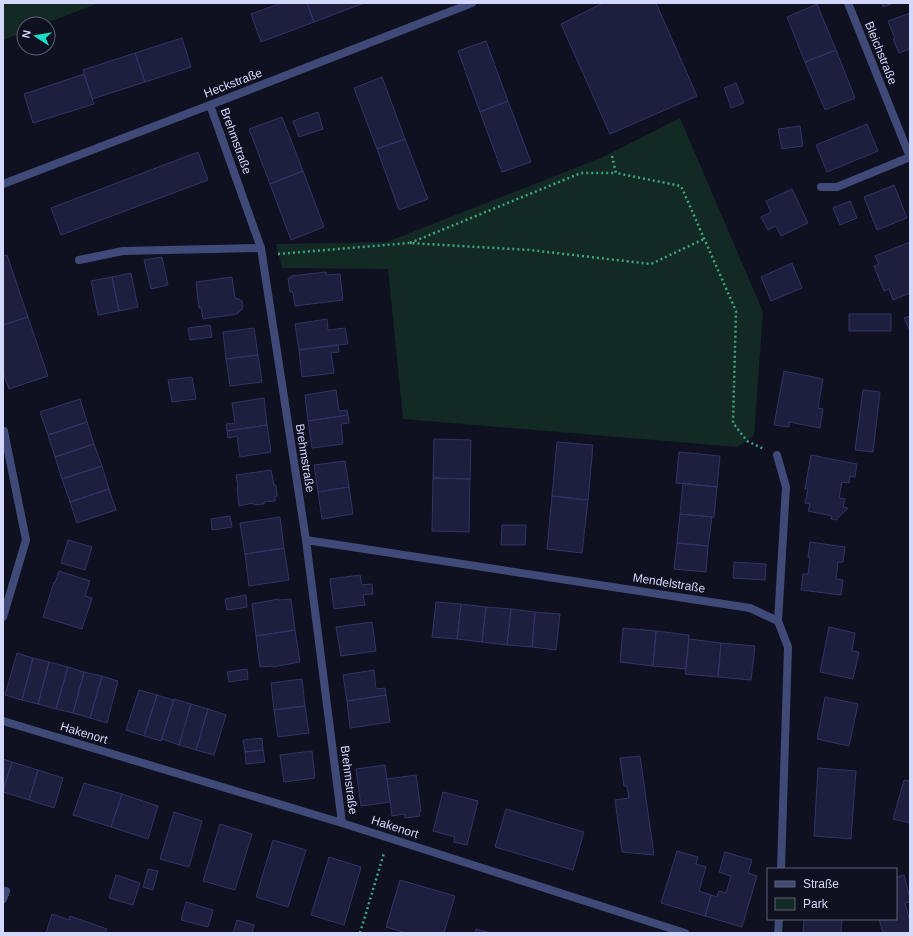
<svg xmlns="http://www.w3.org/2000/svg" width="913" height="936" font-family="Helvetica,sans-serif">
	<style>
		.green { fill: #132923 }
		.building { fill: #1e1e3e; stroke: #323468 }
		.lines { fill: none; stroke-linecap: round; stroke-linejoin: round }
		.path { stroke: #3ba687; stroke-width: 2.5; stroke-dasharray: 2 3; stroke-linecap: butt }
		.service { stroke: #404a79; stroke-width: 8 }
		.minor { stroke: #404a79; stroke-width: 8 }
		.labels { text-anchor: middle; stroke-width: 3.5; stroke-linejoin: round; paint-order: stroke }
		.street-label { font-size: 12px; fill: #d3d7fa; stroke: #0f1020 }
	</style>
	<rect width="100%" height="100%" fill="#0f1020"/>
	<path class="green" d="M3 3H99L44 24H24V32L3 40Z
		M680 118 763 312 754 436 737 447 403 419 388 269 282 268 276 244 387 242 603 157Z"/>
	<path class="building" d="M281 3H307L314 22 261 42 251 14Z
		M307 3H364L314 22Z
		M603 3H656L697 96 610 134 561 24Z
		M882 3H894L883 7Z
		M817 4 836 50 805 62 787 17Z
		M910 13V49L899 53 893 39H895L888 21Z
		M182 38 191 67 145 82 135 53Z
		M486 41 508 101 480 112 458 51Z
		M836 50 855 98 825 110 805 62Z
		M135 53 145 82 92 99 83 70Z
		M84 74 94 104 33 123 24 94Z
		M382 77 405 139 377 149 354 88Z
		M736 83 744 103 731 108 724 88Z
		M508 101 531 162 502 172 480 112Z
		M318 112 323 129 299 137 293 121Z
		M282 117 303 171 270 184 249 129Z
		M867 124 878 151 827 172 816 145Z
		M800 126 803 146 782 149 778 129Z
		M405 139 428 199 399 210 377 149Z
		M198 152 208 180 61 235 51 208Z
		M303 171 324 227 291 240 270 184Z
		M894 185 907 218 877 230 864 197Z
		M792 189 808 223 781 236 776 226 768 230 761 217 771 212 766 201Z
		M850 201 857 218 840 225 833 208Z
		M910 242V293L893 300 889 289 884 291 874 266 879 264 875 256Z
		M7 255 28 317 3 325V256Z
		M162 257 168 285 151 289 144 260Z
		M792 263 802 288 771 301 761 277Z
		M326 272 327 275 340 274 343 300 295 306 293 292H290L288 278H291V276Z
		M131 273 138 307 119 311 112 277Z
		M112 277 119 311 98 315 91 281Z
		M232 277 235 298 239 299 242 301 243 306 242 309 237 314 203 319 201 308H199L196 282Z
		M849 314H891V331H849Z
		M910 316V331L904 318Z
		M28 317 48 376 9 389 3 372V325Z
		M327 319 328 330 345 328 348 344 299 350 295 324Z
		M210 325 212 337 190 340 188 328Z
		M254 328 258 355 226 359 223 332Z
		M338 345 339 352 331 353 334 373 302 377 299 350Z
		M258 355 262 382 230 386 226 359Z
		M784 371 823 379 818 408 823 409 820 428 789 422V427L774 425Z
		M192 377 196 399 172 402 168 380Z
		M336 390 339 411 347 410 348 415 308 421 305 395Z
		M863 390 880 392 873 452 855 450Z
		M264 398 267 425 227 431 226 424 235 423 232 403Z
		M80 399 87 422 48 435 40 412Z
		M348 415 349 423 341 424 343 444 312 448 308 421Z
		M87 422 94 444 55 457 48 435Z
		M267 425 271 452 240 457 237 436 228 438 227 431Z
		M434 439 471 440 470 479 433 478Z
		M557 442 593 445 588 500 552 496Z
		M94 444 102 466 62 479 55 457Z
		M679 452 720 456 717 487 676 483Z
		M811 455 857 464 855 477 850 476 849 483 842 482 839 498 845 499 843 507 848 508 836 520 831 519 832 516 808 511 810 504 805 503 808 489H805Z
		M345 461 349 487 318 492 314 465Z
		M102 466 109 489 70 502 62 479Z
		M271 470 274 485H276L277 496H275V501L264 502V504L254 505 253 503 239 506 237 487H238L236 475Z
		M433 478 470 479 469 532 432 531Z
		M683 483 717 487 714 517 680 514Z
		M349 487 353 514 322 519 318 492Z
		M109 489 116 510 77 523 70 502Z
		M552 496 588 500 582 553 547 549Z
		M680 514 712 517 708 546 677 543Z
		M230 516 232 527 212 530 211 519Z
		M280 517 284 548 245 554 240 523Z
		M502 525H526L525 545H501Z
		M68 540 92 547 85 570 61 563Z
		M810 542 845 547 843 562H838L836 579 843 580 841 595 801 590 803 574H808L810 558 808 557Z
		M677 543 708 546 706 572 674 569Z
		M284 548 289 580 249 586 245 554Z
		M734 562 766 564 765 580 733 578Z
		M59 571 90 581 85 596 92 598 82 629 43 617 54 582 55 583Z
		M360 575 362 585 372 584 373 594 363 595 365 605 334 609 330 579Z
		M246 595 247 607 227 610 225 599Z
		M278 599V600L291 599 295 630 256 636 252 604Z
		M436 602 461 604 457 639 432 637Z
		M461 604 486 607 482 642 457 639Z
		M486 607 511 609 507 645 482 642Z
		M511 609 535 612 532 647 507 645Z
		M535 612 560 614 556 650 532 647Z
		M372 622 376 651 341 656 336 627Z
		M829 627 855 633 852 651 859 652 853 679 820 672Z
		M623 628 656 631 653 666 620 662Z
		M295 630 300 662 273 667V666L260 667 256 636Z
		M656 631 689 635 686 669 653 666Z
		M689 639 721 643 718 677 685 674Z
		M721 643 755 646 751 680 718 677Z
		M17 653 33 658 22 700 5 695Z
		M33 658 49 662 38 704 22 700Z
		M49 662 68 667 56 709 38 704Z
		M68 667 84 672 73 713 56 709Z
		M247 669 248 679 229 682 227 672Z
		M374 670 376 689 385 688 386 695 347 701 343 675Z
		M84 672 102 676 90 718 73 713Z
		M102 676 118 681 107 723 90 718Z
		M302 679 305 706 274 710 271 683Z
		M139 690 157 695 144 736 126 730Z
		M157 695 173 700 174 699 161 741 144 736Z
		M386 695 390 722 350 728 347 701Z
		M825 697 858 704 849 746 817 739Z
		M174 699 191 704 179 745 162 739 161 741Z
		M191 704 208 709 196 750 179 745Z
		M305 706 309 733 278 737 274 710Z
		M208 709 226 715 214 755 196 750Z
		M262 738 263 750 245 752 243 740Z
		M263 750 265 762 246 764 245 752Z
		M312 751 315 778 284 782 280 755Z
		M640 756 654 855 622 852 615 800 629 798 627 786H624L620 758Z
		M3 759 12 762 3 790Z
		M12 762 38 770 29 800 3 792Z
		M385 765 390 802 361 806 356 769Z
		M818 768 856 771 851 839 814 836Z
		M38 770 63 778 54 808 29 800Z
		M416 775 421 811 419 812 420 816 405 818V814L392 816 387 779Z
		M904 780 910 781V823L893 819Z
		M84 783 122 794 111 827 73 815Z
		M443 792 478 801 467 845 454 842 455 837 433 831Z
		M122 794 158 806 148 839 111 827Z
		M506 809 584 832 573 870 495 847Z
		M174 812 202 821 189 867 160 859Z
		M220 824 252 834 235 890 203 881Z
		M273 840 306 850 288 907 256 897Z
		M677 851 698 857 696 864 706 867 699 891 711 895 705 916 661 903Z
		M725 852 752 860 748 873 757 876 742 927 705 916 711 895 717 897 719 891 726 893 731 876 719 872Z
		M329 857 361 867 344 925 311 915Z
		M148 869 158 871 153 890 143 887Z
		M116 875 140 883 133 905 109 898Z
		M904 875 910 899V902L905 903 910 922V933H883L879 919H896V877Z
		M400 880 455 896 444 933H406L386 927Z
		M186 902 213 910 208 927 181 920Z
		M52 914 69 920 70 916 107 929 105 933H46Z
		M804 919H842L841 933H803Z
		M237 920 254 925 252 933H233Z
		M476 929 491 933H475Z"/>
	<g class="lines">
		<path class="path" d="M612 156 616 173 681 186 736 311 733 423 747 441 764 449
			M410 243 581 173H616
			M278 254 409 243 530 250 651 264 704 239
			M360 933 384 853"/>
		<path class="service" d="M821 187H837L910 157
			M79 260 123 251 261 248
			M777 455 786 487 778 621
			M3 617 26 540 4 431
			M3 899 6 891"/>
		<path class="minor" d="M848 3 910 157
			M210 105 261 248 306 540 342 823
			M3 184 210 105 472 3
			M306 540 750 608 778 621 788 647 781 869
			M3 721 342 823 685 933
			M778 933 779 919"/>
	</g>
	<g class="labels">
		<g class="street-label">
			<text transform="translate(881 53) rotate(68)" y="4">Bleichstraße</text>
			<text transform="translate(233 83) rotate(-21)" y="4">Heckstraße</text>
			<text transform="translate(236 141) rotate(70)" y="4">Brehmstraße</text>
			<text transform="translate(305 458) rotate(81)" y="4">Brehmstraße</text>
			<text transform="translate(669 583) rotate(9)" y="4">Mendelstraße</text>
			<text transform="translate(84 733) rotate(17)" y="4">Hakenort</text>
			<text transform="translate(349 780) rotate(83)" y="4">Brehmstraße</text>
			<text transform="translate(395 827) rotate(18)" y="4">Hakenort</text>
		</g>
	</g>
	<rect width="913" height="936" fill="none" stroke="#d3d7fa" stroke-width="8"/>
	<rect x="767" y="868" width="130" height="52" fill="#0f1020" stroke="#5d6077"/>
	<rect x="775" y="881" width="20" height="6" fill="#404a79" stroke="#5d6077"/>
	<text x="803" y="888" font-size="12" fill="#d3d7fa">Straße</text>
	<rect x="775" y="898" width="20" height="12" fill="#132923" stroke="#5d6077"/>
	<text x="803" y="908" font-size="12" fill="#d3d7fa">Park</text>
	<g transform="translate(36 36) rotate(282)"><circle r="19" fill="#0f1020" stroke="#5d6077"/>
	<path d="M0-3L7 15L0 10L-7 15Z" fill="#19dfc7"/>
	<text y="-6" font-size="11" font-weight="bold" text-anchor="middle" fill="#d3d7fa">N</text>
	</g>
</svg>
